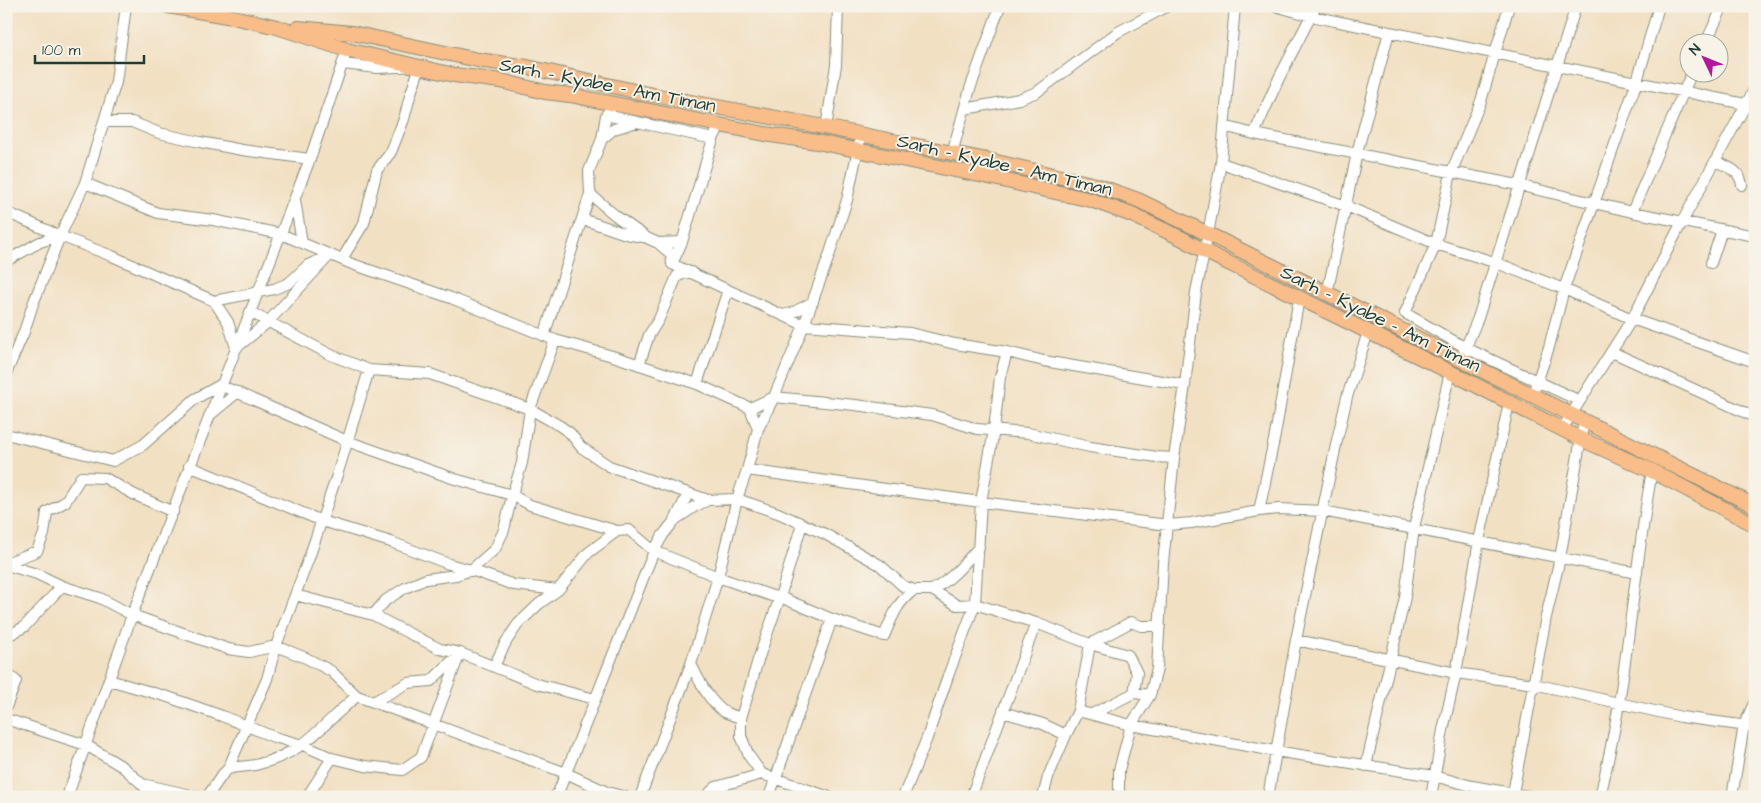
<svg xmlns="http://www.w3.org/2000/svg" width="1761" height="803" font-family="'Architects Daughter',sans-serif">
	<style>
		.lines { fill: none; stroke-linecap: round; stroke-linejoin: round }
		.minor-casing { stroke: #888e7c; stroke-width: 12 }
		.highway-casing { stroke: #888e7c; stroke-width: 16 }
		.minor { stroke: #fff; stroke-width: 10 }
		.highway { stroke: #f8bd89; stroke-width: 14 }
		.labels { text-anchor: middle; stroke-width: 4; stroke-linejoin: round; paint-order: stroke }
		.street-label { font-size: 19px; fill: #1f3d34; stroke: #f7f3e8 }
	</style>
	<rect width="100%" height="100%" fill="#f7f3e8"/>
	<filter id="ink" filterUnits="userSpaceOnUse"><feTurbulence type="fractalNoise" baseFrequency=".02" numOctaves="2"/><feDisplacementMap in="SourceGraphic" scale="10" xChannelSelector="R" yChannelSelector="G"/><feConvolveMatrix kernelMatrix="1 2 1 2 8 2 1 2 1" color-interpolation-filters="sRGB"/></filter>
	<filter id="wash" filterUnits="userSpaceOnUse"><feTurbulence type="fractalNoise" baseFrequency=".0096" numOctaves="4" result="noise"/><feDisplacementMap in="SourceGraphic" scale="20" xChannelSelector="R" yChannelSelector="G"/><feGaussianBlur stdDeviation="1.12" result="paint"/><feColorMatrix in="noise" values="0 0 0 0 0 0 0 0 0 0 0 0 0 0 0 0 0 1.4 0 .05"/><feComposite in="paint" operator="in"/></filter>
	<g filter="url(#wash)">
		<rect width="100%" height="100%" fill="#f2e0c3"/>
	</g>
	<g filter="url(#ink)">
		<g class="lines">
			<defs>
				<path id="minor" d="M1275 6 1311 16 1389 32 1755 106
					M1509 6 1481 101 1451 173 1436 244 1405 313 1466 348 1580 401
					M1706 42 1723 6
					M965 109 1019 99 1037 92 1118 32 1168 6
					M606 115 713 139
					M104 122H132L159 133 200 142 242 150 310 159
					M1224 126 1254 134 1518 185 1632 212 1755 236
					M826 128 836 65 838 6
					M1254 134 1279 78 1316 6
					M602 139 614 129 637 122
					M952 153 970 89 1000 6
					M1715 161C1728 167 1740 170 1742 185
					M1221 163 1346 206 1436 244 1494 262 1564 289 1632 319 1755 362
					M85 183 158 213 213 220 281 234 352 264 451 298 555 340 616 357 697 384 750 408 758 429
					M590 194 616 216 647 238 658 243 671 254 672 264
					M295 200 302 243
					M6 212 60 236 112 256 214 301 274 289 289 283 308 265 331 255
					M1632 212 1692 72
					M580 224 585 220 626 234 643 237
					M658 243 682 242
					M342 259 364 223 377 170 391 152 404 119 410 96 420 66 377 68 343 64
					M6 263 8 260 40 242 60 236
					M1711 263 1722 230
					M672 264 682 242 713 139 720 125
					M672 264 728 290
					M1327 294 1357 153 1389 32
					M214 301 228 322 236 348 268 322 327 258
					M250 312 331 355 369 370 430 374 530 409 560 426 570 433 581 447 609 466 708 500 737 499 778 513 825 534 880 565 903 586 914 590H932L957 605 975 604 1036 623 1090 644 1128 655 1137 673 1134 693
					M783 315 792 313 813 302
					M544 336 590 194 589 171 602 139 606 115 614 104
					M1612 352 1755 417
					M1463 354 1478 318 1576 6
					M639 365 649 335 659 319 677 276 691 272
					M6 377 8 369 24 332 33 304 60 236 85 183 116 82 126 6
					M697 384 728 290 804 325 910 333 955 344 1007 352 1044 361 1185 385
					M1535 388 1549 347 1564 289 1637 81 1659 6
					M750 408 774 397 855 405 932 415 977 429 1028 433 1090 447 1157 457 1174 458
					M209 416 238 392
					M1562 429 1632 319 1682 222 1755 88
					M6 434 113 461 143 445 195 399 220 385 347 441 455 479 512 495 530 505 617 531 629 530 654 551 718 577 772 596 780 597 832 619 884 636C892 618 897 602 914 590
					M189 466 322 521 391 542 449 564 471 570 514 585 558 590
					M747 470 981 502 1168 525 1191 523 1259 511 1279 509 1323 511 1637 573
					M1259 511 1275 435 1299 298
					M676 519 694 507 708 500
					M802 524 780 597 758 660 741 718V736L749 756 762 774 829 797
					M6 563 37 551 44 534 47 512 65 502 81 477 105 478 133 494 173 512
					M6 565 37 574 62 586 100 598 132 615 228 649 249 652 276 646 306 658 331 671 357 696 566 773 607 792 626 797
					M932 590C951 580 965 563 979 547
					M295 595 373 615 440 649 460 653 537 684 595 699
					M373 615 386 600 405 588 426 579 456 575 471 570 495 549 504 530 512 495 522 463 530 409 555 340
					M6 637 24 627 62 586
					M1296 640 1456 673 1534 684 1681 717 1755 727
					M1090 644 1131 622 1141 626H1160
					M691 664C699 680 708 700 723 711 728 714 735 716 741 718
					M494 666 506 642 518 624 539 604 558 590 588 553 617 531
					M6 673 16 681 6 707
					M109 680 168 697 222 716 274 737 303 745 332 758 365 766 402 770 421 757 460 653
					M375 701 408 683 431 681 457 656
					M1078 711 1131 725 1275 751 1434 776 1472 786 1535 797
					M1003 712 1043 724 1066 735 1078 711 1090 644
					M1092 714 1134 693 1150 695
					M6 719 86 745 123 767 142 784 153 797
					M1366 766 1405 597 1414 528 1450 372
					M228 769C238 766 249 767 259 764 307 752 322 724 357 696
					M142 784 200 797
					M1513 793 1546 617 1560 558 1584 421
					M67 797 132 615 310 159 347 50
					M207 797 222 775 228 769 267 679 276 646 310 555 338 472 369 370
					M307 797 332 758
					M554 797 558 793 566 773 654 551 663 535 675 520 688 494
					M640 797 691 664 718 577 737 499 747 470 758 429 774 397 804 325 829 256 847 200 861 135
					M705 797 716 787 762 774
					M769 797 832 619
					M903 797 927 738 948 676 975 604 981 502 994 430 1000 377 1007 352
					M971 797 1036 623
					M1043 797 1048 777 1066 735
					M1119 797V770L1131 725 1150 695 1157 669 1163 563 1174 458 1185 385 1196 292 1208 234 1221 163 1235 6
					M1268 797 1296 640 1337 440 1347 397 1368 332
					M1431 797 1443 730 1456 673 1479 541 1509 403
					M1600 797C1607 766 1614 734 1619 703 1631 626 1638 548 1652 471
					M1732 797 1744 725 1755 701"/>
				<path id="highway" d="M168 6 233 17 277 27 347 50 454 75 501 81 545 92 570 95 765 134 817 142 989 177 1091 200 1132 215 1183 239 1204 251 1450 372 1581 439 1652 471 1755 525
					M298 28 352 33 478 60 527 67 643 93 819 126 992 161 1096 185 1138 200 1190 225 1755 506"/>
			</defs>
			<use href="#minor" class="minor-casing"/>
			<use href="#highway" class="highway-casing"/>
			<use href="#minor" class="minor"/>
			<use href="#highway" class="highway"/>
		</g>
	</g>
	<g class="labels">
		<g class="street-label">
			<text transform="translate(608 84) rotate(11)" y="7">Sarh - Kyabe - Am Timan</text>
			<text transform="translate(1005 164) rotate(13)" y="7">Sarh - Kyabe - Am Timan</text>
			<text transform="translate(1381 318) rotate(26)" y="7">Sarh - Kyabe - Am Timan</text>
		</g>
	</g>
	<rect width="1761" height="803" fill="none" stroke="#f7f3e8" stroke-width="25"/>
	<g transform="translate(1704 58) rotate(313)"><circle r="24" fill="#f7f3e8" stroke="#a1aaa0"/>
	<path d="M0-4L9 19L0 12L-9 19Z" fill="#b5179e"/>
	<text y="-8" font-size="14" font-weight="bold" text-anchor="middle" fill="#1f3d34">N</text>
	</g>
	<path d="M35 55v8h109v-8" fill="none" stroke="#1f3d34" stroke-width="2.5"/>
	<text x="42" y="55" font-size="15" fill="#1f3d34" stroke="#f7f3e8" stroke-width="4" paint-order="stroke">100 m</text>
</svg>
